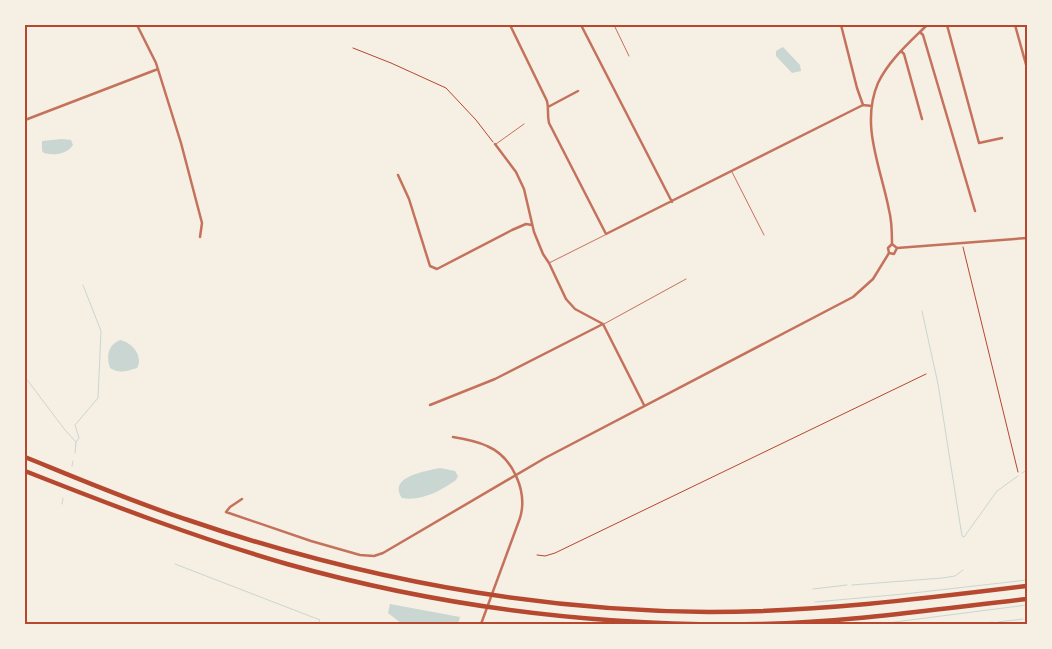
<svg xmlns="http://www.w3.org/2000/svg" width="1052" height="649" font-family="Poppins,sans-serif">
	<style>
		.water { fill: #c9d6d2 }
		.lines { fill: none; stroke-linecap: round; stroke-linejoin: round }
		.stream { stroke: #c9d6d2; stroke-width: 1 }
		.path { stroke: #b5482f; stroke-width: 1 }
		.service { stroke: #c5725c; stroke-width: 1 }
		.minor { stroke: #c5725c; stroke-width: 2.5 }
		.motorway { stroke: #b5482f; stroke-width: 4.5 }
		.neatline { fill: none; stroke: #b5482f; stroke-width: 2 }
	</style>
	<rect width="100%" height="100%" fill="#f6efe4"/>
	<path class="water" d="M783 47 800 65 801 71 792 73 776 56V51Z
		M62 139 71 140 73 145C67 154 55 156 44 153L42 151V141Z
		M120 340C132 342 144 357 137 368 127 371 119 374 110 368 106 356 108 345 120 340Z
		M440 468 455 471 458 476 456 480C442 490 421 502 402 498 387 477 426 471 440 468Z
		M390 604 460 617 458 624H402L388 613Z"/>
	<g class="lines">
		<path class="stream" d="M922 311 938 384 962 536 964 537 997 491 1018 476
			M25 377 65 430 76 442
			M75 453 76 442 79 438 75 425 98 398 101 331 83 285
			M72 466 73 461
			M1022 473 1027 470
			M62 504 63 498
			M175 564 320 620 318 624
			M852 585 942 578 955 576 963 570
			M813 589 847 585
			M815 602 904 594 1027 580
			M998 622 1023 619
			M986 623 993 622
			M879 624 1027 605
			M978 624H980"/>
		<path class="path" d="M353 48 391 63 446 88 476 120 493 142
			M963 247 1018 472
			M537 555 545 556 555 553 926 374"/>
		<path class="service" d="M614 25 629 56
			M496 144 524 124
			M732 172 764 235
			M549 263 605 235
			M604 324 686 279"/>
		<path class="minor" d="M137 25 156 63 181 143 202 223 200 237
			M510 25 547 101C549 109 547 115 549 123L606 234 863 105
			M581 25 672 202
			M841 25 857 88 863 105 872 106
			M947 25 979 143 1002 138
			M1015 25 1027 68
			M920 32 923 35 975 211
			M901 51 904 54 922 119
			M548 107 578 91
			M25 120 158 69
			M495 144 516 172 524 189 534 232 543 254 549 263 566 299 575 309 603 324
			M398 175 409 199 430 266 437 269 512 230 526 224 532 225
			M892 244C892 233 892 221 889 210 881 168 860 125 878 83 889 60 909 43 927 25
			M897 248 1027 238
			M889 253 894 254 897 248 892 244
			M889 253 888 248 892 244
			M603 324 644 405
			M430 405 495 379 603 324
			M453 437C465 439 477 441 487 446 513 457 528 492 520 518L481 624
			M242 499 230 507 226 512 311 541 360 555 374 556 383 553 545 458 853 297 873 279 889 253"/>
		<path class="motorway" d="M25 457C79 479 133 502 188 520 355 577 532 611 709 612 816 612 921 599 1027 586
			M25 471C111 505 197 538 287 564 440 607 601 627 760 624 850 622 938 609 1027 599"/>
	</g>
	<rect width="1052" height="649" fill="none" stroke="#f6efe4" stroke-width="52"/>
	<rect x="26" y="26" width="1000" height="597" class="neatline"/>
</svg>
